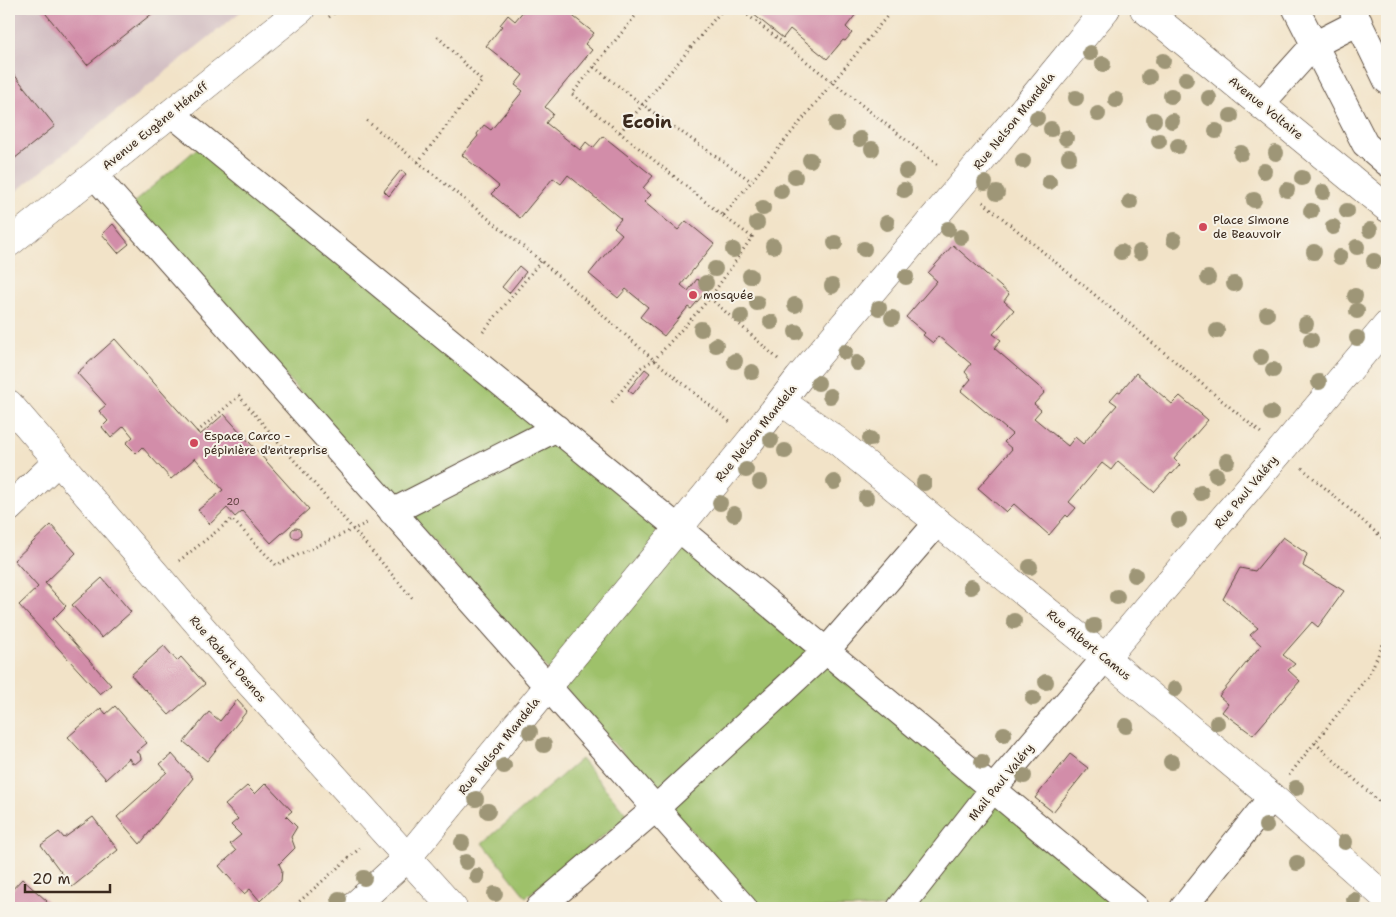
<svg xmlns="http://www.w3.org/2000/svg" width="1396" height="917" font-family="'Shantell Sans',sans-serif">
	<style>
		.industrial { fill: #d2bec2 }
		.green { fill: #9ec16b; stroke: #6c7644 }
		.building { fill: #d28da9 }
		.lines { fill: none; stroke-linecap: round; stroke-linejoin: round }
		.pedestrian-casing { stroke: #564638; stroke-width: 28 }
		.minor-casing { stroke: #564638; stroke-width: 29 }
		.secondary-casing { stroke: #564638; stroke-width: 29 }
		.path { stroke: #564638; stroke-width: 3; stroke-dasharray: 1 4; stroke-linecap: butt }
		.pedestrian { stroke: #fff; stroke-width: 26 }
		.minor { stroke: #fff; stroke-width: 28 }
		.secondary { stroke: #fff; stroke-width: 28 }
		.tree { fill: #9e9677 }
		.poi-dot { fill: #d1495b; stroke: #f7f3e8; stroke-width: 2 }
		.labels { text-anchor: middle; stroke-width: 4; stroke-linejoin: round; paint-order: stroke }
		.number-label { font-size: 10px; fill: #614341 }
		.street-label { font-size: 12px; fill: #3b2a1e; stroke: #f7f3e8 }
		.poi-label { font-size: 12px; fill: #3b2a1e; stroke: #f7f3e8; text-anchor: start }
		.district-label { font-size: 18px; font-weight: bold; fill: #3b2a1e; stroke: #f7f3e8 }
	</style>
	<rect width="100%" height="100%" fill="#f7f3e8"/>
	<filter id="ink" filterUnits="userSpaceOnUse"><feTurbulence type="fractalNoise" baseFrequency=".02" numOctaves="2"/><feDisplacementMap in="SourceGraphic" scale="10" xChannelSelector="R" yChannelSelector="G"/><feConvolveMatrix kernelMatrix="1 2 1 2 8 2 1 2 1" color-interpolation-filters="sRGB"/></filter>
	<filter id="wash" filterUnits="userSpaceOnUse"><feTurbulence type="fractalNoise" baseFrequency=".0096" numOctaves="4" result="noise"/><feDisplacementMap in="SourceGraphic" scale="20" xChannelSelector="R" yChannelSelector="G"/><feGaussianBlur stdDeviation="1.12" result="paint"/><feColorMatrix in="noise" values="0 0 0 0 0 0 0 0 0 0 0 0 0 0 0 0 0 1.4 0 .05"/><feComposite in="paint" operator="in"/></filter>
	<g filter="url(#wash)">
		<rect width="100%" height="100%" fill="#f2e3c8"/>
		<path class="industrial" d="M9 9H244L9 197Z"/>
		<path class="green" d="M201 145 1124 908H761L132 204Z
			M581 759 628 816 526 897 483 843Z"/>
		<g id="blocks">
			<path class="building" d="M42 9H158L87 65Z
				M525 9H573L569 13 594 33 585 44 592 50 545 107 553 114 546 123 580 150 586 142 593 148 603 136 653 176 643 188 651 195 644 202 678 230 686 221 714 244 681 285 688 291 697 279 708 289 691 309 688 307 664 336 640 317 648 307 626 289 618 298 589 274 622 234 614 227 621 219 568 175 561 184 553 178 520 218 491 194 499 186 462 155 478 136 477 134 484 125 491 130 523 91 515 85 523 75 486 46 502 26 500 25 508 15 515 21Z
				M758 9H860L846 27 852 33 845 41 843 40 827 59 790 29 783 38 753 14Z
				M9 68 55 126 9 163Z
				M401 170 406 174 389 196 384 191Z
				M113 224 129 244 118 253 102 234Z
				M953 245 1009 294 1004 301 1014 310 993 334 1001 340 994 348 1045 392 1034 404 1041 410 1034 418 1068 446 1075 437 1083 444 1117 405 1110 400 1118 391 1120 392 1136 373 1172 404 1180 396 1208 420 1174 459 1180 465 1172 474 1171 473 1154 492 1118 461 1111 470 1102 463 1069 502 1076 508 1068 517 1066 515 1049 535 1014 504 1006 512 978 488 1012 449 1004 442 1012 434 961 391 971 379 965 372 971 364 938 336 933 343 923 335 925 333 906 317 937 281 928 273Z
				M519 266 526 272 509 293 502 287Z
				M115 339 200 435 224 414 309 509 271 543 242 511 235 517 227 508 210 524 198 510 223 490 195 458 171 479 142 447 136 453 126 443 133 437 124 426 111 438 102 427 108 421 99 411 106 405 77 373Z
				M645 369 650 373 633 394 628 390Z
				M51 525 76 553 45 583 66 606 53 619 111 685 100 694 19 605 38 587 14 560Z
				M291 533a5 5 0 1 1 10 0a5 5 0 1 1-10 0Z
				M1283 537 1307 554 1303 566 1344 591 1318 627 1312 622 1283 655 1295 664 1288 670 1300 681 1253 735 1222 712 1228 704 1219 696 1261 645 1250 635 1258 628 1223 599 1240 568 1255 571Z
				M102 578 131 612 102 638 72 605Z
				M164 646 177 661 181 657 205 684 169 715 145 689 144 690 131 675Z
				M237 700 247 711 207 761 184 742 209 712 220 721Z
				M115 706 147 743 136 752 140 754 141 759 135 764 131 762 129 758 106 779 68 737 101 708 106 714Z
				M172 754 193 778 140 844 117 817 167 772 160 764Z
				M1070 754 1088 768 1053 812 1035 798Z
				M266 783 292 811 286 816 297 827 291 837 295 848 279 864 282 870 281 881 260 901 250 889 244 894 219 866 236 851 230 844 241 835 231 825 238 819 225 805 247 786 255 794Z
				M93 817 118 850 72 887 41 845 59 832 64 838Z
				M22 879 47 901 41 908H9V893Z"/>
		</g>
	</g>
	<g filter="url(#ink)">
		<use href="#blocks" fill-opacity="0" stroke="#564638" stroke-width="1"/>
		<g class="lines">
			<defs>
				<path id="pedestrian" d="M1296 9 1365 144 1387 163
					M1352 9 1387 81
					M1261 104 1314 45 1359 22
					M171 113 678 528 1136 908
					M94 175 744 908
					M392 512 557 428
					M539 908 655 809 826 651 938 522
					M900 908 993 789 1105 658
					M1183 908 1272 797"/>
				<path id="minor" d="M1144 9 1387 208
					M782 402 836 440 1105 658 1272 797 1387 899
					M9 404 246 679 453 908
					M9 508 57 462
					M1105 658 1387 325
					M352 908 407 858 751 440 799 378 962 184 1106 9"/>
				<path id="secondary" d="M9 243 301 9"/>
			</defs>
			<use href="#pedestrian" class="pedestrian-casing"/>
			<use href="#minor" class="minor-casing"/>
			<use href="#secondary" class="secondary-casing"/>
			<path class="path" d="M641 9 572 94 723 216 893 9
				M740 9 939 166
				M329 17 339 9
				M594 67 643 105 751 181
				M367 121 541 261 654 360 730 422
				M620 132 723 9
				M418 162 482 81 437 36
				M983 202 1261 433
				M723 216 752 237 710 298 778 359
				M483 332 541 261
				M612 402 640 368 654 360 710 298
				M197 432 239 396 413 599
				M1302 468 1387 542
				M179 561 232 519 276 565 367 523
				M1315 743 1387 809
				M1289 775 1369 675 1387 635
				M292 908 360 848"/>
			<use href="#pedestrian" class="pedestrian"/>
			<use href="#minor" class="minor"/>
			<use href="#secondary" class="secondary"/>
		</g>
		<g class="tree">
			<circle cx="1090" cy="53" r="8"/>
			<circle cx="1163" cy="61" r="8"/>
			<circle cx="1103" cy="64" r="8"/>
			<circle cx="1149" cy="77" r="8"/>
			<circle cx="1186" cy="79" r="8"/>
			<circle cx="1171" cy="96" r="8"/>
			<circle cx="1076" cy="98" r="8"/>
			<circle cx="1209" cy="98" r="8"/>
			<circle cx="1116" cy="100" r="8"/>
			<circle cx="1098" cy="114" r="8"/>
			<circle cx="1231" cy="116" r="8"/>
			<circle cx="1037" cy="118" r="8"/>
			<circle cx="1154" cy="120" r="8"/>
			<circle cx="1172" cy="121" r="8"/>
			<circle cx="836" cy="124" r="8"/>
			<circle cx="1051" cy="129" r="8"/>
			<circle cx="1216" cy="131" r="8"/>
			<circle cx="1066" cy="138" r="8"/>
			<circle cx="860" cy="139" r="8"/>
			<circle cx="1159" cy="141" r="8"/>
			<circle cx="1178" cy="146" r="8"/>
			<circle cx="872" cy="149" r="8"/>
			<circle cx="1241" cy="153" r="8"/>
			<circle cx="1276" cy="153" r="8"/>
			<circle cx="1069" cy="157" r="8"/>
			<circle cx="810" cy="160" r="8"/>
			<circle cx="1023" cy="161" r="8"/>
			<circle cx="906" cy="171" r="8"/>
			<circle cx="1264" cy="171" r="8"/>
			<circle cx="795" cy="177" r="8"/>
			<circle cx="1302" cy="178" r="8"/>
			<circle cx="1049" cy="182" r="8"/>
			<circle cx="985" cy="183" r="8"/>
			<circle cx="904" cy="190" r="8"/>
			<circle cx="1287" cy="190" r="8"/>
			<circle cx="781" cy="191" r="8"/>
			<circle cx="1323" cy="192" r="8"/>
			<circle cx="997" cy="193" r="8"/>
			<circle cx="1254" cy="200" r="8"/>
			<circle cx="1130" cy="202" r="8"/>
			<circle cx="763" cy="208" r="8"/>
			<circle cx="1311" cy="211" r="8"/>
			<circle cx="1347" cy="211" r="8"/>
			<circle cx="757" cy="223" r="8"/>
			<circle cx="887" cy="223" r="8"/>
			<circle cx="1333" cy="227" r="8"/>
			<circle cx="948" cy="229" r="8"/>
			<circle cx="1370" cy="230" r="8"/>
			<circle cx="961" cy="237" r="8"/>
			<circle cx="1174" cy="240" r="8"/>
			<circle cx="835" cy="243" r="8"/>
			<circle cx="773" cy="246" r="8"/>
			<circle cx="1357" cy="247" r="8"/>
			<circle cx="864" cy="249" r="8"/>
			<circle cx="733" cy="250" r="8"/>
			<circle cx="1121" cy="252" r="8"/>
			<circle cx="1140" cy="252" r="8"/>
			<circle cx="1314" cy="252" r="8"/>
			<circle cx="1340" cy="257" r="8"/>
			<circle cx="1374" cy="261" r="8"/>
			<circle cx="715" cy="269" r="8"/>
			<circle cx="750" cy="276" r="8"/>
			<circle cx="906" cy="277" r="8"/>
			<circle cx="1208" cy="278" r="8"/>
			<circle cx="706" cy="283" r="8"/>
			<circle cx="1234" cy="284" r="8"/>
			<circle cx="832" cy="286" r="8"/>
			<circle cx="1355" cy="296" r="8"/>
			<circle cx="757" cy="303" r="8"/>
			<circle cx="795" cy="305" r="8"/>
			<circle cx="879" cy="308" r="8"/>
			<circle cx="1357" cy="311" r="8"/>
			<circle cx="1267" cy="314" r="8"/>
			<circle cx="741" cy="316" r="8"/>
			<circle cx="892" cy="318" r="8"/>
			<circle cx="771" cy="322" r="8"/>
			<circle cx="1306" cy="324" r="8"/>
			<circle cx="701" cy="329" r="8"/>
			<circle cx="1217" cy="331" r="8"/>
			<circle cx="796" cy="332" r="8"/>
			<circle cx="1357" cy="338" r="8"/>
			<circle cx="1311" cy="340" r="8"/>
			<circle cx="716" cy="345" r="8"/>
			<circle cx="845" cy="352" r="8"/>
			<circle cx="1261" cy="357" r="8"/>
			<circle cx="735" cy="361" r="8"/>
			<circle cx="857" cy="363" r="8"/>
			<circle cx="1273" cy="370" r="8"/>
			<circle cx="752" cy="372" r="8"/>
			<circle cx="1319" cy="382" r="8"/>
			<circle cx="818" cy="383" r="8"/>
			<circle cx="830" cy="396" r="8"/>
			<circle cx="1271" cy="413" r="8"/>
			<circle cx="870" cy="439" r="8"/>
			<circle cx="771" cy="440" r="8"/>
			<circle cx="785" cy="451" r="8"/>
			<circle cx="1227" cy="461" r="8"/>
			<circle cx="746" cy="470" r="8"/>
			<circle cx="1216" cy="475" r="8"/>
			<circle cx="760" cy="482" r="8"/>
			<circle cx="834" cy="482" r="8"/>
			<circle cx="924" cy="483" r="8"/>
			<circle cx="1201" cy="493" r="8"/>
			<circle cx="866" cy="498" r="8"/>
			<circle cx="720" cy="503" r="8"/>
			<circle cx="734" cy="514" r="8"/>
			<circle cx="1179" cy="520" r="8"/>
			<circle cx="1030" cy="567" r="8"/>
			<circle cx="1135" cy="575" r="8"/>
			<circle cx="971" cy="587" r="8"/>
			<circle cx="1117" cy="597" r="8"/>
			<circle cx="1014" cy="621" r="8"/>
			<circle cx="1094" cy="626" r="8"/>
			<circle cx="1046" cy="682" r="8"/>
			<circle cx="1175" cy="689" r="8"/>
			<circle cx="1033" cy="698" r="8"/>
			<circle cx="1217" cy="723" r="8"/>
			<circle cx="1126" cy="726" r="8"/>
			<circle cx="530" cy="732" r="8"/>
			<circle cx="1004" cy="734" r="8"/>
			<circle cx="544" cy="745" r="8"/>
			<circle cx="982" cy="762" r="8"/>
			<circle cx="1171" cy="762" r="8"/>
			<circle cx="504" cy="766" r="8"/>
			<circle cx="1024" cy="776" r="8"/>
			<circle cx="1296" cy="788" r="8"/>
			<circle cx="476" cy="799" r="8"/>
			<circle cx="488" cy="811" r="8"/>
			<circle cx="1266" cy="826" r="8"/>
			<circle cx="1345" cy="842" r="8"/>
			<circle cx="462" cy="843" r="8"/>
			<circle cx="466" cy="862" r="8"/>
			<circle cx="1297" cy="863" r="8"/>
			<circle cx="477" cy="876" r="8"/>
			<circle cx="364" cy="878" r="8"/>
			<circle cx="495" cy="894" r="8"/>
			<circle cx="339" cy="899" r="8"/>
			<circle cx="1354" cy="900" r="8"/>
		</g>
	</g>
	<g class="poi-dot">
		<circle cx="1203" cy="227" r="5"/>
		<circle cx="693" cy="295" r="5"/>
		<circle cx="194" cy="443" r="5"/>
	</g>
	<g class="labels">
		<g class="number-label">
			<text x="233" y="505">20</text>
		</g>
		<g class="street-label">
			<text transform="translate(1266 108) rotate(39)" y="4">Avenue Voltaire</text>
			<text transform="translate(1014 121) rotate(-51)" y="4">Rue Nelson Mandela</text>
			<text transform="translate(155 126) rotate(-39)" y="4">Avenue Eugène Hénaff</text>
			<text transform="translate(756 433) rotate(-51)" y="4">Rue Nelson Mandela</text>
			<text transform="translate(1246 492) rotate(-50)" y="4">Rue Paul Valéry</text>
			<text transform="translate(1089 645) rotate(39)" y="4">Rue Albert Camus</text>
			<text transform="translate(228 659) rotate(49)" y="4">Rue Robert Desnos</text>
			<text transform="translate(499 746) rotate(-51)" y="4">Rue Nelson Mandela</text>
			<text transform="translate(1001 782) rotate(-51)" y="4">Mail Paul Valéry</text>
		</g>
		<g class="poi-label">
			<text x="1213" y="224">Place Simone<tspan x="1213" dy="14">de Beauvoir</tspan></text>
			<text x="703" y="299">mosquée</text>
			<text x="204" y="440">Espace Carco -<tspan x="204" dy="14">pépinière d'entreprise</tspan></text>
		</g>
		<g class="district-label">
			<text x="647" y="128">Ecoin</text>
		</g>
	</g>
	<rect width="1396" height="917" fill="none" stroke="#f7f3e8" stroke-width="30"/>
	<path d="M25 884v8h85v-8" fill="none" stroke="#3b2a1e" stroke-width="2.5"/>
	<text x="32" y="884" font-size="15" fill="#3b2a1e" stroke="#f7f3e8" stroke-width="4" paint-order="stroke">20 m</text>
</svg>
